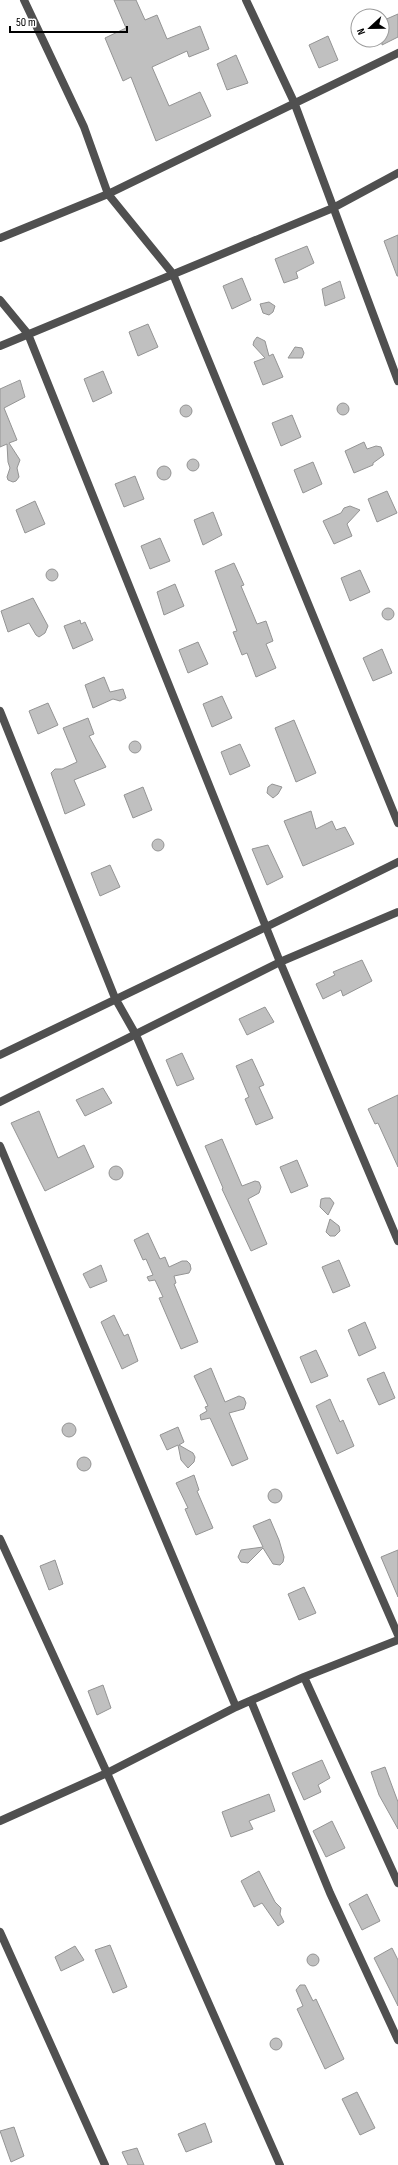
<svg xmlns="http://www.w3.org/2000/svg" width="398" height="2165" font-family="'Sofia Sans Condensed',sans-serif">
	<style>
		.building { fill: #c0c0c0; stroke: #949494 }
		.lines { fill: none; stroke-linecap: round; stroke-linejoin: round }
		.minor { stroke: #505050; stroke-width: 8 }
	</style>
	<rect width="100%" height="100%" fill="#fff"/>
	<path class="building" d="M114 0H136L145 20 157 15 167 39 200 26 209 49 189 57 187 51 152 67 169 106 200 92 211 116 156 141 131 77 123 81 105 38 126 28Z
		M398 14V37L382 45V21Z
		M328 36 338 60 319 68 309 45Z
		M236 55 248 83 227 90 217 64Z
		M398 235V276H397L384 241Z
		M307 246 314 263 296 272 298 278 284 283 275 259Z
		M242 278 251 300 232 309 223 286Z
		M340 281 345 298 325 306 322 289Z
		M269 302 275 306 273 312 269 315 263 313 260 304Z
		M148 324 158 347 138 356 129 332Z
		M257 337 265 341 269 356 273 354 283 377 263 385 254 362 265 358 253 345 254 341Z
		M295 347 302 348 304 353 302 358H288Z
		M103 371 112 393 93 402 84 379Z
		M20 380 25 397 4 408 17 440 9 443 20 460 17 468 19 477 16 481 13 482 8 480 7 477 10 468 8 462 7 444 0 447V389Z
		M337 409a6 6 0 1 1 12 0a6 6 0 1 1-12 0Z
		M180 411a6 6 0 1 1 12 0a6 6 0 1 1-12 0Z
		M292 415 301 437 281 446 272 423Z
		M364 442 367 449 376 446 381 447 384 455 373 463V465L354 473 345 451Z
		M187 465a6 6 0 1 1 12 0a6 6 0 1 1-12 0Z
		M313 462 322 484 303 493 294 470Z
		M157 473a7 7 0 1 1 14 0a7 7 0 1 1-14 0Z
		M135 476 144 499 124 507 115 484Z
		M387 491 397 513 377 522 368 499Z
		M35 501 45 524 25 533 16 510Z
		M350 506 360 510 347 524 352 536 334 544 323 521 341 513 344 508Z
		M213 512 222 535 203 545 194 520Z
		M160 538 170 561 150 569 141 546Z
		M234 563 244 585 241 586 257 624 266 621 273 641 266 644 276 668 256 677 247 653 242 655 233 632 237 631 215 571Z
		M46 575a6 6 0 1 1 12 0a6 6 0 1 1-12 0Z
		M360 570 370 592 350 601 341 578Z
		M175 584 184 606 164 615 157 592Z
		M33 598 48 626 45 633 39 637 36 635 29 623 8 632 1 611Z
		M382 614a6 6 0 1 1 12 0a6 6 0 1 1-12 0Z
		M80 620 81 624 85 622 93 640 73 649 64 626Z
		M198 642 208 664 188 673 179 650Z
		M382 649 392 673 373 681 363 658Z
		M104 677 110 692 123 689 126 698 120 701 113 699 93 708 85 685Z
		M222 696 232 718 212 727 203 704Z
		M48 703 58 725 38 734 29 711Z
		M88 718 94 734 89 736 106 767 74 780 85 805 65 814 51 773 55 769H62L77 762 63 728Z
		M294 720 316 773 296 782 275 728Z
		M129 747a6 6 0 1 1 12 0a6 6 0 1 1-12 0Z
		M240 744 250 766 230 775 221 752Z
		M272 784 282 787 278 794 273 798 267 793 268 787Z
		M143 787 152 810 133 818 124 795Z
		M311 811 316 829 332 821 336 830 345 827 354 844 303 866 284 821Z
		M152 845a6 6 0 1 1 12 0a6 6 0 1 1-12 0Z
		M268 845 283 877 267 885 252 849Z
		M110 865 120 887 100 896 91 873Z
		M362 960 372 981 343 996 341 990 323 999 316 984 335 975 333 972Z
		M265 1007 274 1022 247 1035 239 1019Z
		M182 1053 194 1079 177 1086 166 1060Z
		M252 1059 264 1085 259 1087 273 1118 256 1125 245 1099 249 1097 236 1066Z
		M103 1088 112 1103 85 1116 76 1100Z
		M398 1095V1167L378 1123 375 1124 368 1109Z
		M39 1111 58 1158 84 1145 94 1167 45 1191 11 1123Z
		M222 1139 242 1186 255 1181 259 1182 261 1187 259 1193 248 1199 267 1244 251 1251 222 1189 223 1188 205 1146Z
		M297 1160 308 1186 291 1193 280 1167Z
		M109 1173a7 7 0 1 1 14 0a7 7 0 1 1-14 0Z
		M325 1198H330L334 1203 328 1215 320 1207 321 1199Z
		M330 1219 339 1226 340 1231 335 1236H330L326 1232Z
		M148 1233 160 1259 165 1257 169 1267 182 1261H187L190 1264 191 1269 189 1273 174 1276 176 1283 174 1284 198 1342 181 1349 159 1298 163 1297 155 1280 149 1281 147 1277 153 1275 146 1259 143 1260 134 1240Z
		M339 1260 350 1286 333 1293 322 1267Z
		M101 1265 107 1281 90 1288 83 1274Z
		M114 1315 124 1336 128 1334 138 1361 122 1369 101 1322Z
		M365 1322 376 1348 359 1356 348 1330Z
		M316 1350 328 1376 311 1383 300 1357Z
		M211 1368 225 1402 239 1396 244 1398 246 1403 244 1409 229 1413 248 1459 232 1466 210 1418 201 1420 200 1415 207 1411 205 1407 208 1406 194 1376Z
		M384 1372 395 1398 379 1405 367 1379Z
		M330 1399 340 1422 343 1420 354 1446 337 1454 316 1406Z
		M62 1430a7 7 0 1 1 14 0a7 7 0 1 1-14 0Z
		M178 1427 184 1442 179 1445 193 1453 195 1457 194 1462 188 1468 181 1460 178 1445 167 1450 160 1435Z
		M77 1464a7 7 0 1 1 14 0a7 7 0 1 1-14 0Z
		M194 1475 199 1490 197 1491 213 1528 196 1535 185 1509 188 1508 176 1483Z
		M268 1496a7 7 0 1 1 14 0a7 7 0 1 1-14 0Z
		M270 1519 279 1540 284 1557 283 1562 280 1565 273 1564 263 1548 248 1563 241 1562 238 1557 241 1550 263 1547 253 1526Z
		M398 1550V1597L381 1557Z
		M55 1560 63 1584 49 1590 40 1566Z
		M304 1587 316 1613 299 1620 288 1594Z
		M103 1685 111 1708 97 1715 88 1691Z
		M322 1760 330 1778 318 1785 321 1792 304 1800 292 1773Z
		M385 1767 398 1802V1829L379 1795 371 1772Z
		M269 1794 275 1811 249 1821 253 1829 231 1837 222 1812Z
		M332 1821 345 1848 326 1857 313 1831Z
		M259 1871 275 1902 281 1908 280 1914 284 1922 278 1926 262 1903 254 1907 241 1881Z
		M367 1894 380 1921 362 1930 349 1904Z
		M110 1945 127 1987 113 1993 95 1950Z
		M75 1946 84 1960 61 1971 55 1957Z
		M392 1948 398 1960V2006L374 1958Z
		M307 1960a6 6 0 1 1 12 0a6 6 0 1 1-12 0Z
		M300 1985H305L313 2001 316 1999 344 2059 325 2069 297 2009 303 2006 296 1990Z
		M270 2044a6 6 0 1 1 12 0a6 6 0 1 1-12 0Z
		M357 2092 375 2128 360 2135 342 2099Z
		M205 2123 212 2142 186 2152 178 2134Z
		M14 2127 24 2156 11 2162 0 2131Z
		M137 2148 144 2165H128L122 2152Z"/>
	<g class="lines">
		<path class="minor" d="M24 0 84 127 108 194 173 274 398 823
			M246 0 294 102 398 381
			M0 238 108 194 398 53
			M0 300 28 334 280 962 398 1241
			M0 346 333 208 398 173
			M0 711 115 998 136 1035 398 1635
			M0 1055 266 927 398 862
			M0 1102 280 962 398 912
			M0 1146 236 1707
			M0 1539 107 1773 280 2165
			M304 1677 398 1883
			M251 1701 330 1893 398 2040
			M0 1821 107 1773 236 1707 304 1677 398 1640
			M0 1932 105 2165"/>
	</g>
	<g transform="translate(370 28) rotate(248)"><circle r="19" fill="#ffffff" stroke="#999999"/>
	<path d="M0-3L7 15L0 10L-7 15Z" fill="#000000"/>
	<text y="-6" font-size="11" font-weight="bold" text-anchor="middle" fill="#000000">N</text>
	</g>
	<path d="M10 26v6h117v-6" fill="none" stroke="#000000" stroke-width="2"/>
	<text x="16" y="26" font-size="12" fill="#000000" stroke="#ffffff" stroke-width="3" paint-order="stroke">50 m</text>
</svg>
